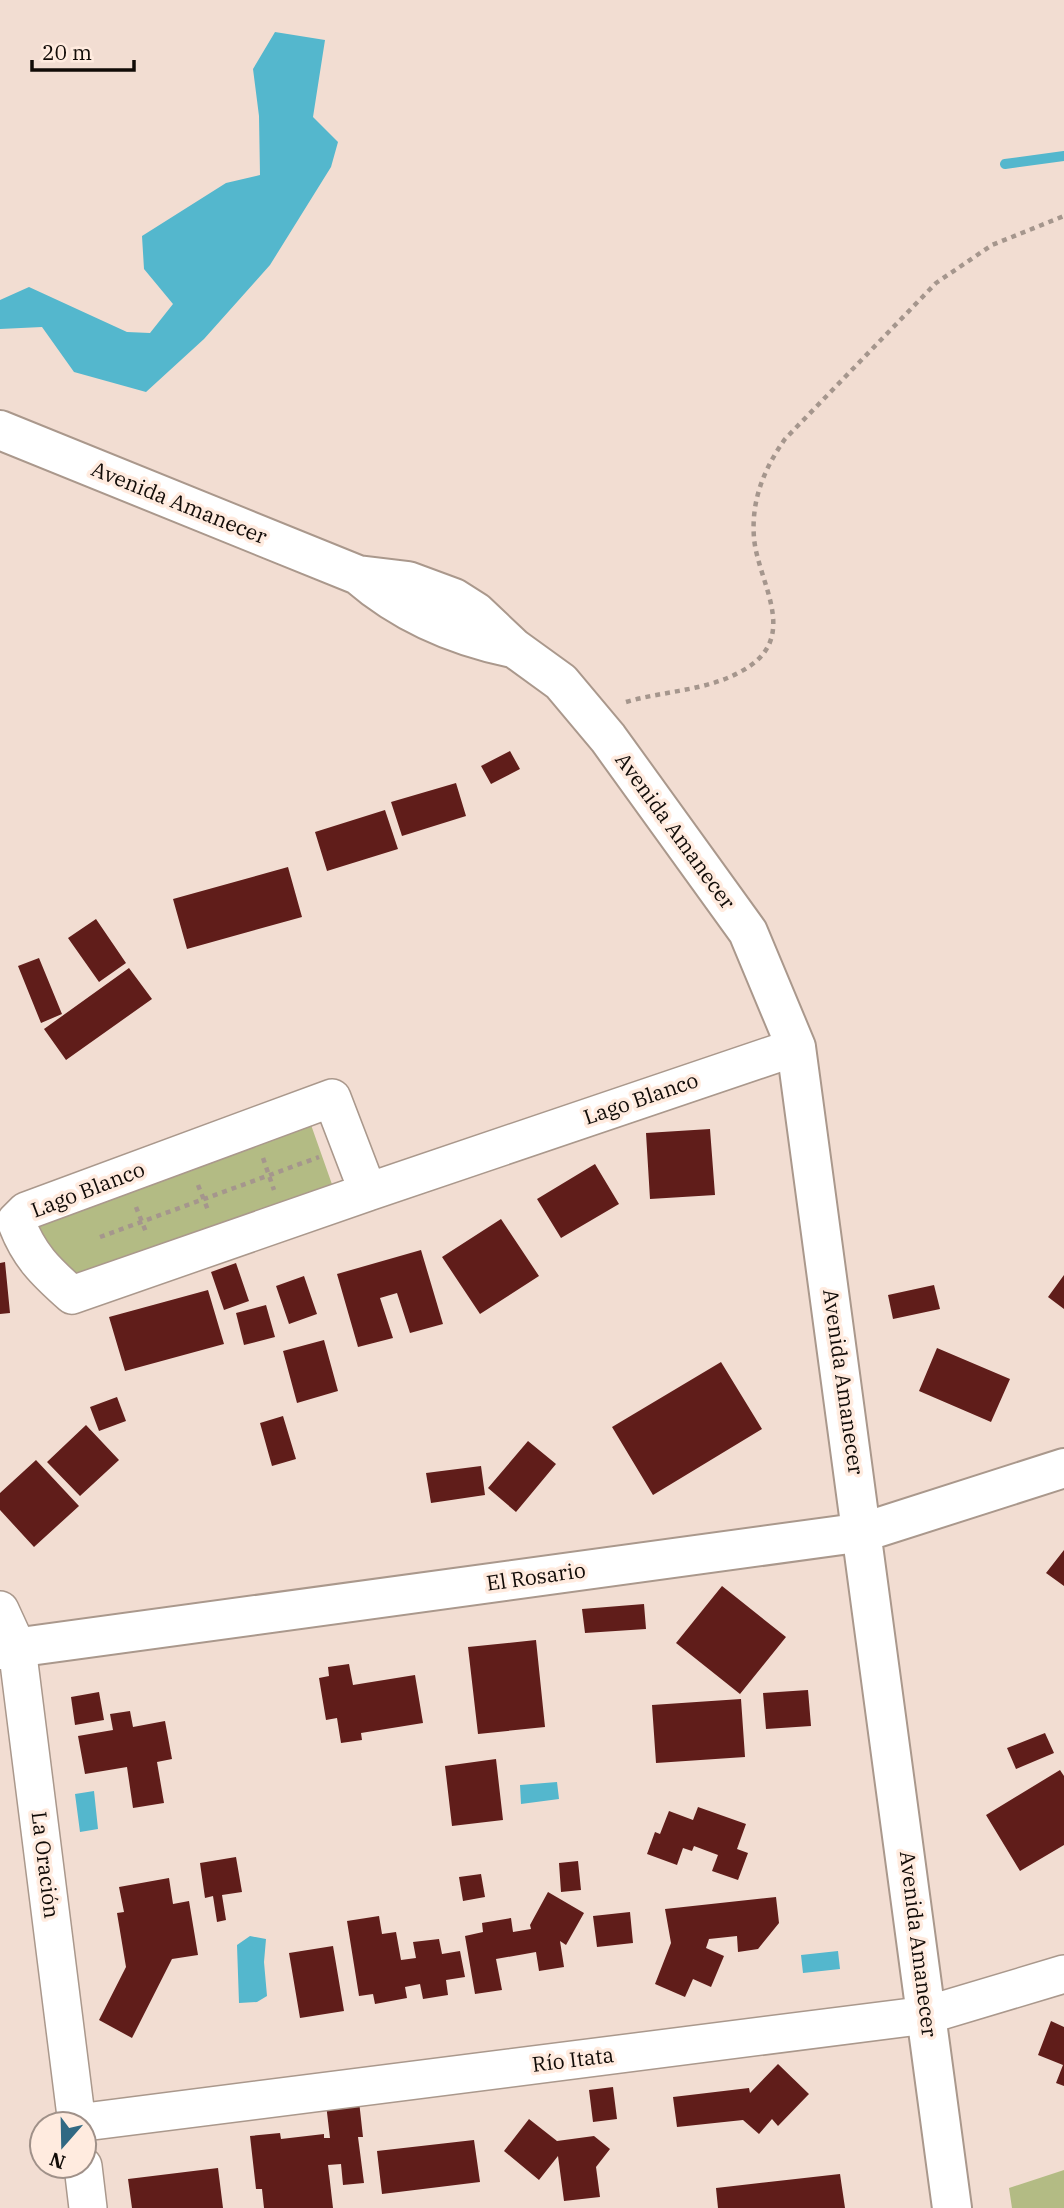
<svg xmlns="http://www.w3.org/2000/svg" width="1064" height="2208" font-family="'IBM Plex Serif',serif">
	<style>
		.green { fill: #b3bb84 }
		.water { fill: #54b7cd }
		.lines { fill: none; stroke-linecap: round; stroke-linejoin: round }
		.stream { stroke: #54b7cd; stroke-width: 10 }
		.building { fill: #601d1a }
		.street-casing { stroke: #aa988c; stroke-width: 40 }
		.secondary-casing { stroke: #aa988c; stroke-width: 42 }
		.path { stroke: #a5968d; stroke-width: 4.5; stroke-dasharray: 5 5; stroke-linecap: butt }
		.street { stroke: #fff; stroke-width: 37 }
		.secondary { stroke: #fff; stroke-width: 38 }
		.labels { text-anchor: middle; stroke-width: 7; stroke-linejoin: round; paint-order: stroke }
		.street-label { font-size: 21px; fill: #110b07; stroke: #ffebdf }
	</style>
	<rect width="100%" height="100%" fill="#f2ddd2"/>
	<path class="green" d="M310 1122 334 1190 77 1281 37 1239 39 1218Z
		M1064 2170V2208H1012L1009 2188Z"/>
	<path class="water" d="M275 32 325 40 313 117 338 142 331 167 270 265 204 339 146 392 74 372 42 327 0 329V300L29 287 127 332 150 333 173 304 144 269 142 236 226 183 260 175 259 116 253 69Z
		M557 1782 559 1799 521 1804 520 1785Z
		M94 1791 98 1829 80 1832 75 1794Z
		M250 1936 266 1939 264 1962 267 1996 257 2002 239 2003 237 1945Z
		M838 1951 840 1969 803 1973 801 1955Z"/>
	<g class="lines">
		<path class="stream" d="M1005 164 1064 156"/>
	</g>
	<path class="building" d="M510 751 520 769 491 784 481 766Z
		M456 783 466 816 402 836 391 802Z
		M385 810 398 849 327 871 315 832Z
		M288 867 302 917 187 949 173 899Z
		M96 919 126 963 99 982 68 938Z
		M39 958 62 1014 41 1023 18 966Z
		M129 968 152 999 66 1060 44 1029Z
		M710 1129 715 1195 650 1199 646 1133Z
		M595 1164 619 1204 561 1238 537 1199Z
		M501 1219 539 1276 480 1314 442 1257Z
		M421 1250 443 1324 410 1333 397 1293 380 1298 393 1338 358 1347 337 1274Z
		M5 1262 10 1313 0 1314V1263Z
		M236 1263 249 1301 224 1310 211 1272Z
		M1064 1275V1309L1048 1297Z
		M304 1276 317 1314 289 1324 276 1286Z
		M934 1285 940 1309 893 1319 888 1295Z
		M208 1290 224 1344 125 1371 109 1317Z
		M266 1305 275 1337 244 1345 236 1313Z
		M324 1340 338 1391 297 1403 283 1351Z
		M937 1348 1010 1379 991 1422 919 1391Z
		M721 1362 762 1429 653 1495 612 1427Z
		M117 1397 126 1421 99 1431 90 1407Z
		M283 1416 296 1459 272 1466 260 1423Z
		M86 1425 119 1460 80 1496 47 1462Z
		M528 1441 556 1464 516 1512 488 1488Z
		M36 1460 79 1506 34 1547 0 1510V1493Z
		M481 1466 485 1495 431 1503 426 1473Z
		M1064 1550V1586L1046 1573Z
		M722 1586 786 1637 740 1694 676 1643Z
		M644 1604 646 1629 585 1633 582 1609Z
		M536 1640 545 1727 478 1734 468 1647Z
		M349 1664 353 1685 415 1675 423 1723 361 1733 362 1740 341 1743 337 1718 326 1720 319 1678 329 1676 328 1667Z
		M808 1690 811 1726 766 1729 763 1693Z
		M99 1692 104 1720 75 1725 71 1697Z
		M741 1699 745 1757 656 1763 652 1705Z
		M130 1711 133 1727 165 1721 172 1759 157 1762 164 1803 133 1808 127 1767 85 1774 78 1736 113 1730 110 1714Z
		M1045 1733 1054 1753 1016 1769 1007 1748Z
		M496 1759 503 1820 452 1826 445 1766Z
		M1060 1770 1064 1776V1845L1020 1871 986 1815Z
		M698 1807 746 1824 737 1849 748 1853 738 1880 712 1871 718 1855 694 1846 692 1851 683 1848 677 1865 647 1854 655 1832 660 1834 669 1811 693 1820Z
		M236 1857 242 1892 222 1895 226 1920 217 1922 213 1896 205 1898 200 1863Z
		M578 1861 581 1890 561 1892 559 1863Z
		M481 1874 485 1897 463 1901 459 1877Z
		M169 1878 173 1904 189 1901 198 1955 172 1959 132 2038 99 2020 126 1967 117 1913 124 1912 119 1887Z
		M548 1892 584 1913 566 1945 560 1941 564 1967 539 1971 536 1952 496 1959 502 1990 475 1994 465 1936 483 1932 482 1923 511 1918 513 1932 531 1929 530 1925Z
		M776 1897 779 1923 758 1949 738 1952 737 1936 709 1939 706 1948 724 1956 711 1987 693 1979 685 1997 655 1984 671 1943 665 1909Z
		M630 1912 633 1943 597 1947 593 1916Z
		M379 1916 382 1934 396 1932 401 1960 416 1958 413 1942 439 1939 442 1954 460 1951 465 1977 446 1980 448 1995 423 1999 420 1984 405 1987 407 1998 375 2004 373 1994 359 1996 347 1921Z
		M333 1946 344 2011 300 2018 289 1953Z
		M1051 2021 1064 2027V2086L1056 2083 1063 2065 1038 2055Z
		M778 2064 809 2094 778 2126 772 2119 759 2134 743 2120 677 2127 673 2097 749 2088 750 2093Z
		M613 2087 617 2119 593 2122 589 2090Z
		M359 2101 363 2137H358L364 2183 343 2185 341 2164 328 2165 333 2208H264L262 2189H256L250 2136 280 2133 281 2139 324 2134V2138H330L326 2104Z
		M529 2119 557 2141 594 2136 610 2149 596 2167 600 2197 564 2201 558 2156 539 2180 504 2151Z
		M474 2140 480 2182 382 2194 377 2151Z
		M218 2168 223 2208H132L128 2179Z
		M840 2174 845 2208H718L716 2188Z"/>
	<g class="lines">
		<defs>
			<path id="street" d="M368 1192 72 1295C46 1272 28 1255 16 1221L26 1211 332 1098 368 1192 796 1047
				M0 1610 17 1647 77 2124
				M77 2123 927 2015 1064 1974
				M83 2166 88 2208"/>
			<path id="secondary" d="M0 430 358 575C403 614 454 636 512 648
				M358 575 408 581 454 598 476 612 514 648 561 682 608 738 748 932 796 1047 952 2208
				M0 1650 864 1532 1064 1468"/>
		</defs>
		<use href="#street" class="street-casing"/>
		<use href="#secondary" class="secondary-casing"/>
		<path class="path" d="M626 702C663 691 705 691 740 672 803 639 758 584 754 538 751 500 764 469 785 439L936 283 992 245 1064 216
			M263 1158 274 1190
			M198 1185 208 1210
			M136 1207 146 1232
			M100 1237 319 1157"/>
		<use href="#street" class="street"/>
		<use href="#secondary" class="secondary"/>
	</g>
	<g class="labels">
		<g class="street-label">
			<text transform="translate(179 503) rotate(22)" y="7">Avenida Amanecer</text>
			<text transform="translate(675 831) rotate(54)" y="7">Avenida Amanecer</text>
			<text transform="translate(641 1099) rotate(-19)" y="7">Lago Blanco</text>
			<text transform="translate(88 1190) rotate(-21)" y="7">Lago Blanco</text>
			<text transform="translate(843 1382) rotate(82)" y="7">Avenida Amanecer</text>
			<text transform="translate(536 1577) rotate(-8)" y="7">El Rosario</text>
			<text transform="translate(45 1865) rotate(83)" y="7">La Oración</text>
			<text transform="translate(918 1944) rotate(83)" y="7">Avenida Amanecer</text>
			<text transform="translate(573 2060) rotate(-7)" y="7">Río Itata</text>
		</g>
	</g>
	<g transform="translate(63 2145) rotate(200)"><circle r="33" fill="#ffebdf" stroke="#a09189" stroke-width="2"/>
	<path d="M0-5L12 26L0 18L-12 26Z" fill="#316983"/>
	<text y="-10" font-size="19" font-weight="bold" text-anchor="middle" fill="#110b07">N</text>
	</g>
	<path d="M32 60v10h102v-10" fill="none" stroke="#110b07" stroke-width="3.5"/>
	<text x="42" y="60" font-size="21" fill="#110b07" stroke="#ffebdf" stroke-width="5" paint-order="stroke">20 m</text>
</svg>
